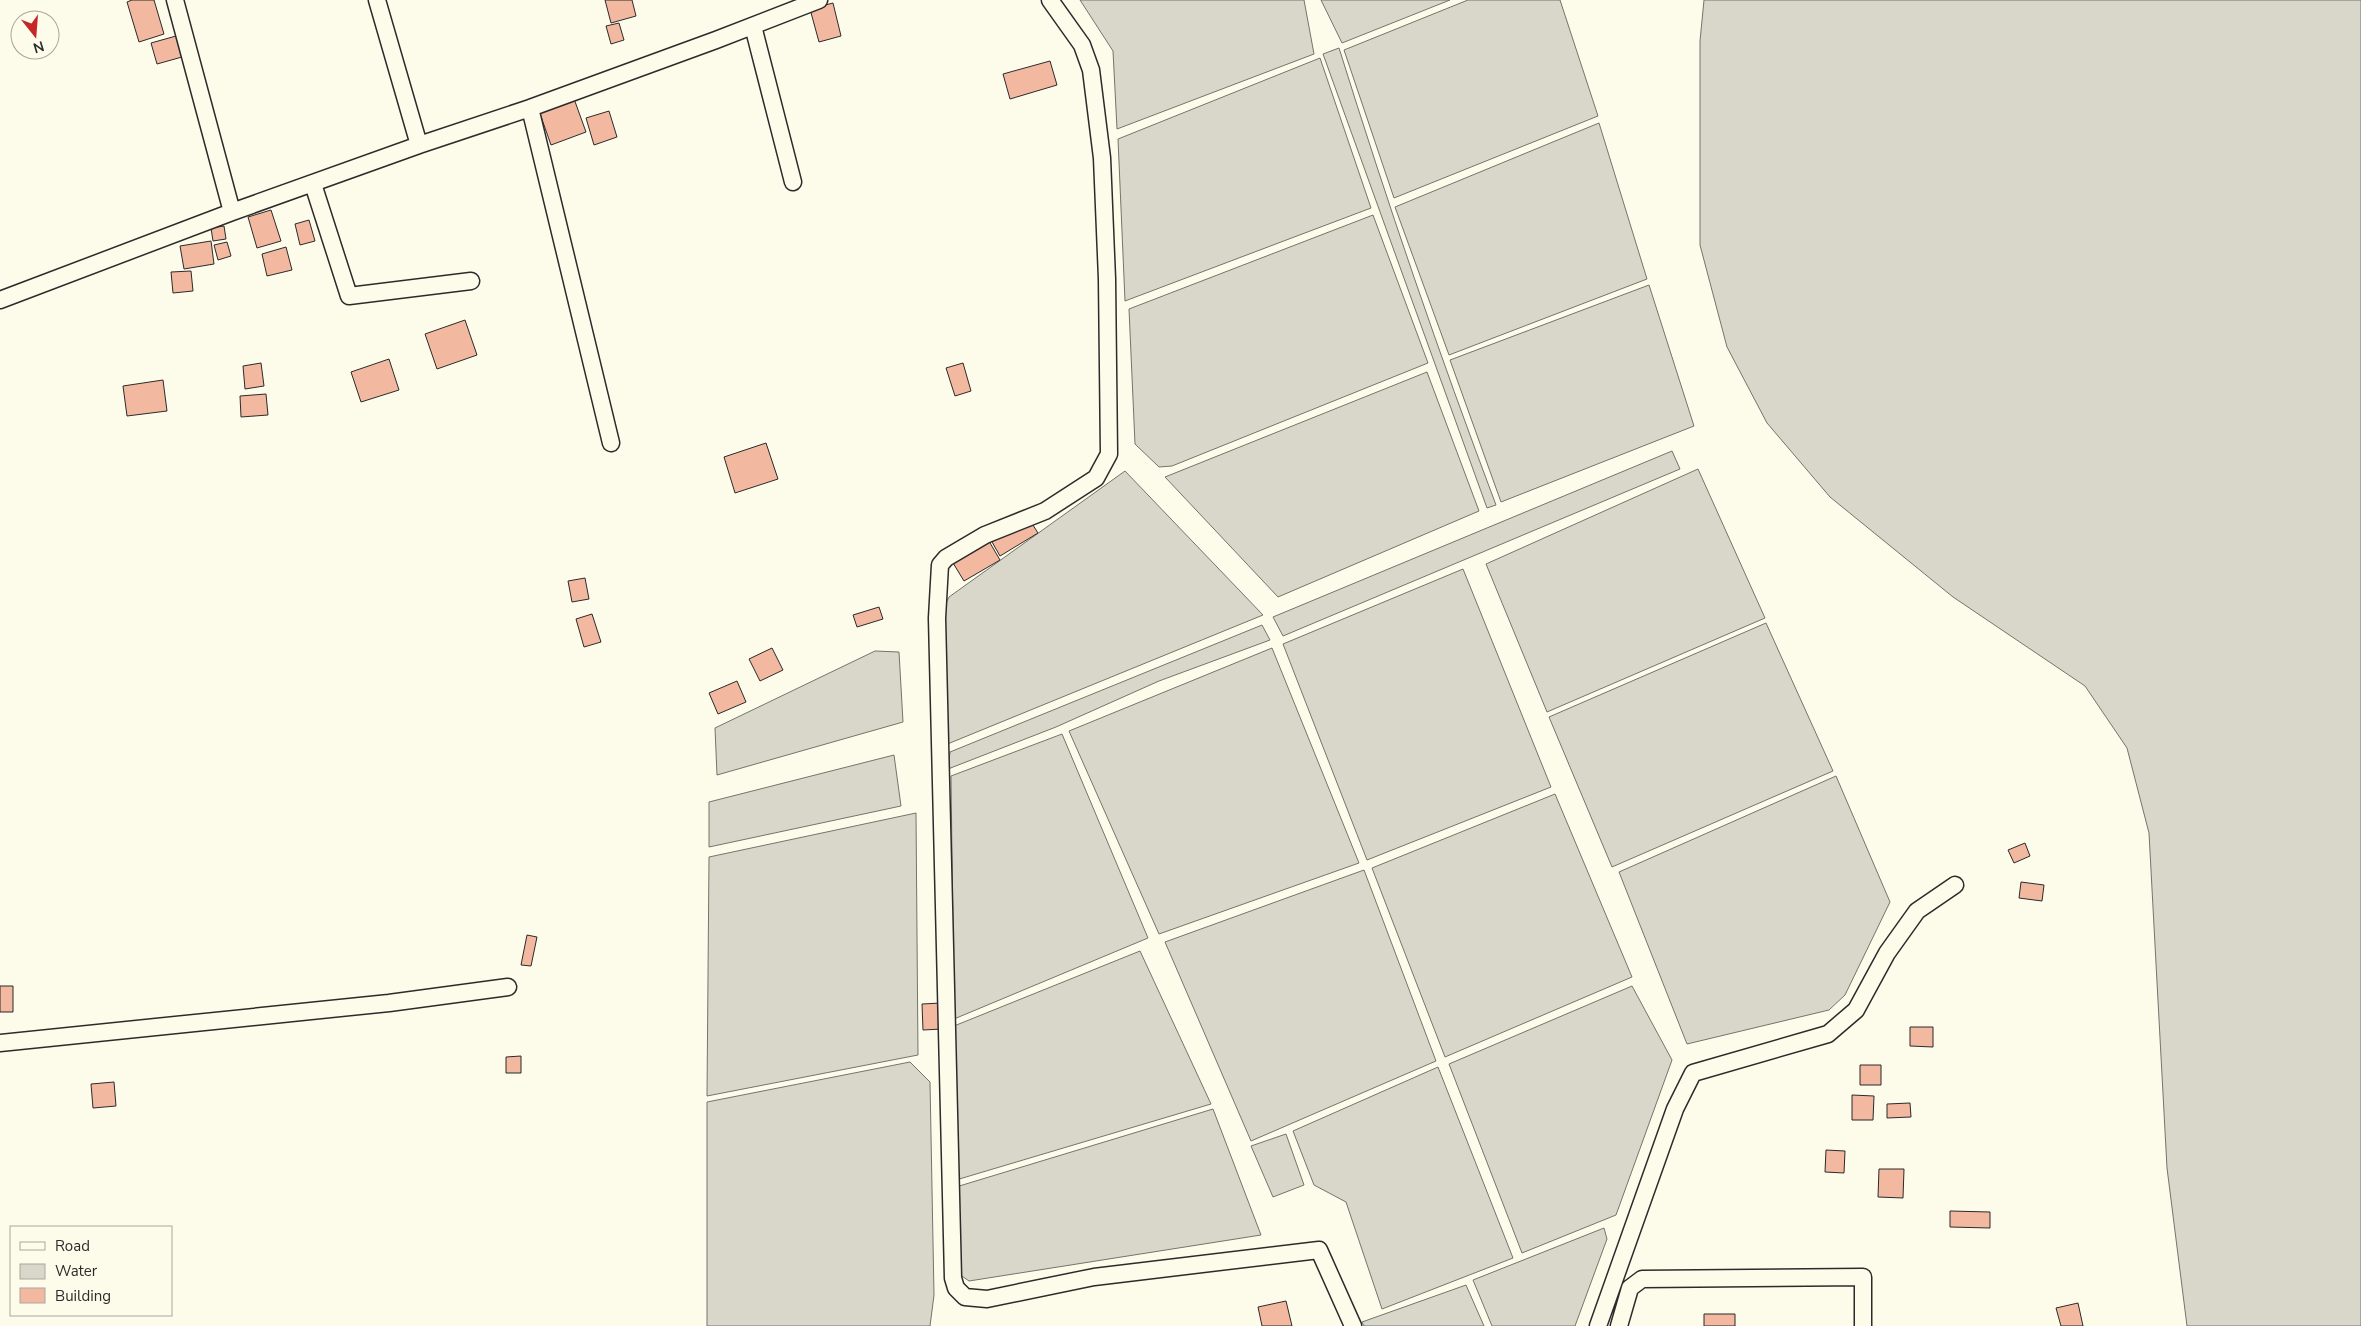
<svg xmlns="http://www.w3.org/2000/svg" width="2361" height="1326" font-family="'Nunito Sans',sans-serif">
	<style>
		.water { fill: #d8d7c9; stroke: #74746e }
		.building { fill: #f2b8a0; stroke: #2b2b2b }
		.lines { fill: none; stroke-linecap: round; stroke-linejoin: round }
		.street-casing { stroke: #2b2b2b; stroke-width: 19 }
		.street { stroke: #fdfbea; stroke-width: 16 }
	</style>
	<rect width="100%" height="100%" fill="#fdfbea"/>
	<path class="water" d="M1080 0H1304L1314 54 1117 129 1113 51Z
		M1321 0H1450L1342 43Z
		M1468 0H1560L1598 116 1394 198 1344 50Z
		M1704 0H2361V1326H2187L2167 1168 2149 833 2127 748 2085 686 1953 597 1830 497 1767 423 1727 347 1700 245V41Z
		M1339 48C1387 202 1439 354 1496 505L1487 508 1323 54Z
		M1320 58 1371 208 1125 301 1118 139Z
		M1599 123 1647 279 1449 355 1395 207Z
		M1373 215 1428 363 1172 466 1159 467 1135 444 1129 309Z
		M1649 285 1694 426 1501 502 1450 360Z
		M1427 372 1479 511 1278 597 1165 477Z
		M1672 451 1680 469 1283 636 1273 617Z
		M1698 469 1765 618 1547 712 1486 564Z
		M1125 471 1263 615 945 745 940 615 949 597Z
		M1463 569 1551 787 1367 860 1283 644Z
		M1766 623 1833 771 1612 867 1549 717Z
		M1262 625 1270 640 1159 681 1056 727 948 769 950 752Z
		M1272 648 1359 863 1159 934 1069 731Z
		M875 651 899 652 903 722 717 775 715 728Z
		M1062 734 1148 938 954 1019 951 776Z
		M894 755 901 806 709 847V802Z
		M1836 776 1890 902 1845 995 1829 1010 1687 1044 1619 872Z
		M1555 794 1632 977 1445 1057 1372 868Z
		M916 813 918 1055 707 1096 709 857Z
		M1364 870 1436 1061 1251 1141 1165 942Z
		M1140 951 1211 1104 956 1180 954 1026Z
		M1632 986 1672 1060 1616 1215 1522 1253 1449 1064Z
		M910 1062 930 1082 934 1295 930 1326H707V1102Z
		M1438 1067 1513 1258 1382 1309 1346 1202 1314 1185 1293 1131Z
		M1213 1109 1261 1235 969 1281 959 1274 956 1187Z
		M1286 1134 1304 1185 1273 1197 1251 1146Z
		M1604 1228 1607 1239 1575 1326H1492L1473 1280Z
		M1466 1285 1484 1326H1364L1362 1322Z"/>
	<path class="building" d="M132 0H154L164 34 139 42 127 2Z
		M605 0H632L636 16 611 23Z
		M833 3 841 36 819 42 810 9Z
		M619 23 624 40 611 44 606 26Z
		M176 36 182 57 157 64 151 43Z
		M1050 61 1057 85 1010 99 1003 74Z
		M573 96 586 132 551 145 538 108Z
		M609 111 617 137 594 145 586 118Z
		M271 210 281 241 257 248 248 217Z
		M309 220 315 241 300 245 295 224Z
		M224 226 226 239 213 241 211 228Z
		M211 241 214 264 184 269 180 246Z
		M227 242 231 256 218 260 214 245Z
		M286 247 292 270 267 276 262 254Z
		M191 271 193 291 173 293 171 272Z
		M465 320 477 355 437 369 425 334Z
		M389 359 399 390 361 402 351 372Z
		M261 363 264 386 245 389 243 366Z
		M963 363 971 391 955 396 946 368Z
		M163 380 167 411 127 416 123 386Z
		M266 394 268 415 241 417 240 396Z
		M766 443 778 479 735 493 724 457Z
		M1029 519 1038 533 1000 556 992 542Z
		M986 536 1000 560 964 581 950 558Z
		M585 578 589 599 572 602 568 581Z
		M879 607 883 619 857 627 853 615Z
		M592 614 601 642 584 647 576 619Z
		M772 648 783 670 760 681 749 659Z
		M737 681 746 702 718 714 709 693Z
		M2025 843 2030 856 2014 863 2008 850Z
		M2021 882 2044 885 2042 901 2019 898Z
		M527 935 537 937 531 966 521 965Z
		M0 986H13V1012H0Z
		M941 1003 942 1029 923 1030 922 1004Z
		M1910 1027H1933V1047L1910 1046Z
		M521 1056V1073H506V1057Z
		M1860 1065H1881V1085H1860Z
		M114 1082 116 1106 93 1108 91 1084Z
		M1852 1095 1874 1096 1873 1120H1852Z
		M1910 1103 1911 1117 1887 1118V1104Z
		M1826 1150 1845 1151 1844 1173 1825 1172Z
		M1879 1169H1904L1903 1198 1878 1197Z
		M1950 1211 1990 1212V1228L1950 1227Z
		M1286 1301 1292 1326H1262L1258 1307Z
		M2078 1303 2083 1326H2061L2056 1308Z
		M1704 1314H1735V1326H1704Z"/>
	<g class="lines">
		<defs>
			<path id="street" d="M175 0 232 212
				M377 0 419 145
				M1050 0 1082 45 1091 70 1102 158 1107 279 1109 454 1096 478 1045 511 985 535 946 558 940 565 937 618 953 1278 956 1288 965 1297 987 1299 1094 1277 1319 1250 1353 1326
				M753 26 793 182
				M530 108 611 443
				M313 184 349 296 471 281
				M0 300 232 212 419 145 530 108 716 40 819 0
				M0 1043 389 1003 508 987
				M1598 1326 1675 1109 1693 1073 1828 1034 1856 1010 1887 953 1917 911 1955 885
				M1619 1326 1630 1288 1642 1279 1863 1277V1326"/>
		</defs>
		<use href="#street" class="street-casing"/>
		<use href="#street" class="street"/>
	</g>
	<rect x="10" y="1226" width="162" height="90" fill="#fdfbea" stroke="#a9a89e"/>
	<rect x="20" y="1242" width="25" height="8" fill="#fdfbea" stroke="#a9a89e"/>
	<text x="55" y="1251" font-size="15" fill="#2b2b2b">Road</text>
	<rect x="20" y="1264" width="25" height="15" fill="#d8d7c9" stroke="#a9a89e"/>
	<text x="55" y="1276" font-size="15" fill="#2b2b2b">Water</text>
	<rect x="20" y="1288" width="25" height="15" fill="#f2b8a0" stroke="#a9a89e"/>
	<text x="55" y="1301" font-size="15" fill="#2b2b2b">Building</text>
	<g transform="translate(35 35) rotate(163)"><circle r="24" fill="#fdfbea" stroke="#a9a89e"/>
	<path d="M0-4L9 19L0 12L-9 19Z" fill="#c62828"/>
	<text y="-8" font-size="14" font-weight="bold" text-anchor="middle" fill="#2b2b2b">N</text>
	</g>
</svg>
